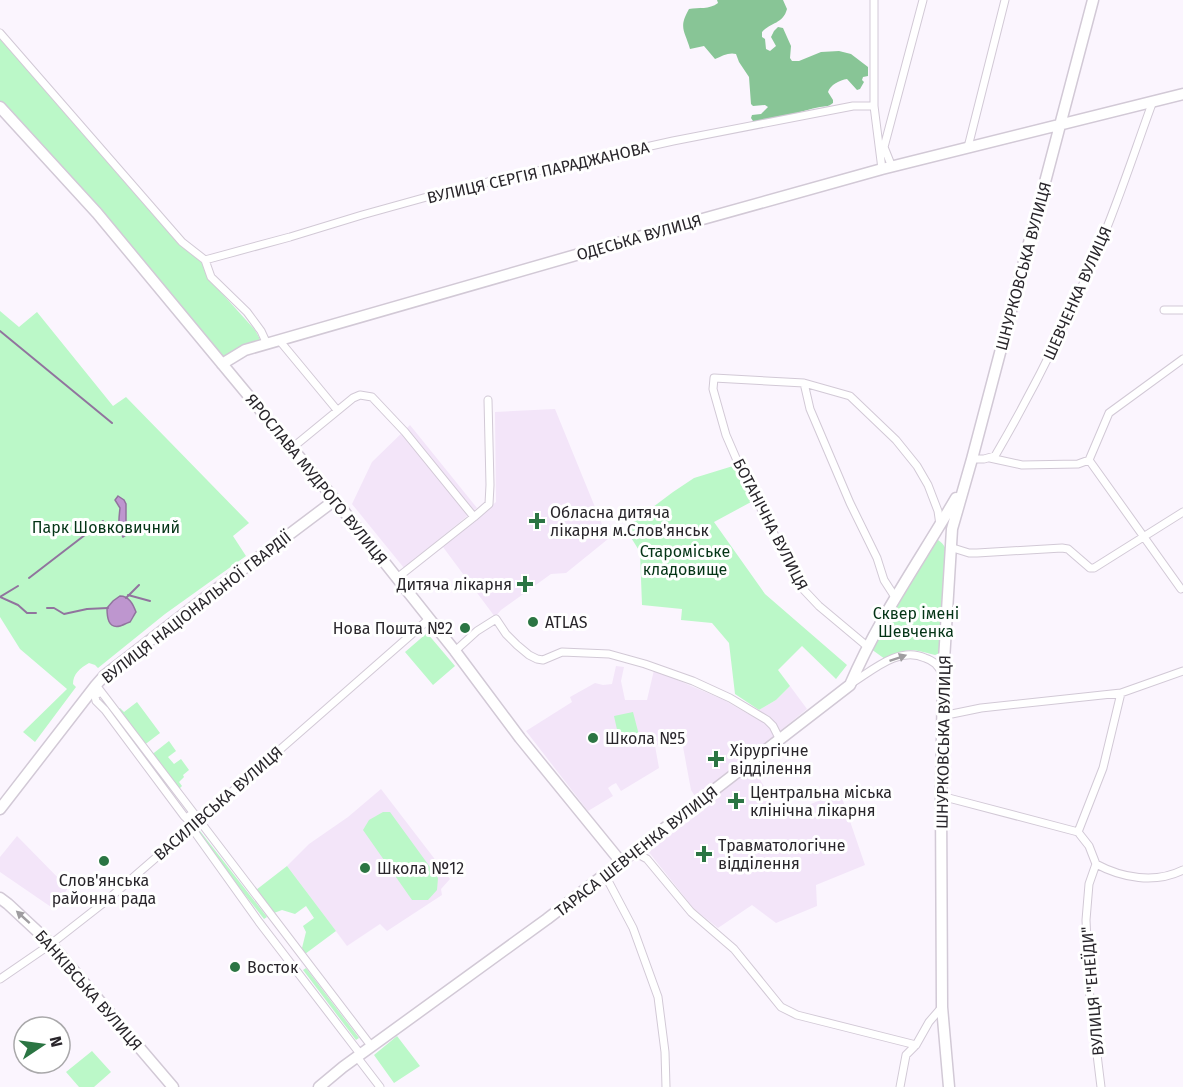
<svg xmlns="http://www.w3.org/2000/svg" width="1183" height="1087" font-family="'Fira Sans',sans-serif">
	<style>
		.built { fill: #f3e5f9 }
		.green { fill: #bbf8c8 }
		.forest { fill: #88c596 }
		.water { fill: #be96cf; stroke: #91749e; stroke-width: 1.5 }
		.lines { fill: none; stroke-linecap: round; stroke-linejoin: round }
		.stream { stroke: #91749e; stroke-width: 2 }
		.street-casing { stroke: #d2c9d6; stroke-width: 9 }
		.secondary-casing { stroke: #d2c9d6; stroke-width: 13 }
		.street { stroke: #fff; stroke-width: 7 }
		.secondary { stroke: #fff; stroke-width: 10 }
		.oneway { fill: #9f9da0 }
		.poi-dot { fill: #2b7543; stroke: #fff; stroke-width: 2 }
		.labels { text-anchor: middle; stroke-width: 6; stroke-linejoin: round; paint-order: stroke }
		.street-label { font-size: 16px; fill: #29262b; stroke: #fff }
		.poi-label { font-size: 16px; fill: #29262b; stroke: #fff; text-anchor: start }
		.park-label { font-size: 16px; fill: #043416; stroke: #fff }
	</style>
	<rect width="100%" height="100%" fill="#fbf5fe"/>
	<path class="built" d="M555 409 608 539 566 573 551 574 501 610 495 617 443 547 496 502 495 412Z
		M410 425 477 508 404 568 352 504 372 462Z
		M616 666 624 667 621 681 625 700H647L654 670 724 700 748 714 759 710 776 700 790 686 807 709 747 758 782 816 840 792 865 865 816 885 817 906 776 923 752 905 718 928 694 909 648 851 704 810 691 790 681 736 655 746 659 768 621 791 616 783 612 785 608 788 613 796 588 811 526 731 572 702 570 697 595 683 603 685 612 684Z
		M381 789 450 879 441 889 442 895 387 931 380 924 347 946 287 866 309 844 348 817Z
		M17 836 68 888 54 909 0 872V857Z"/>
	<path class="green" d="M0 38 180 244 202 261 209 279 255 330 261 341 236 354 223 357 90 200 0 102Z
		M0 311 19 327 37 312 113 406 126 397 249 523 233 536 246 556 165 614 98 668 95 665 89 663C80 668 73 674 73 684L76 687 35 742 23 732 67 689 20 649 0 617Z
		M733 466 751 502 714 522 765 594 847 665 836 679 802 646 778 670 790 686 776 700 759 710 735 694 729 643 712 623 681 620 682 609 642 605 640 552 625 528 673 492 694 478Z
		M938 540C943 543 945 547 947 552L940 653 935 655C911 649 909 647 885 659L871 649 935 541Z
		M427 633 455 666 433 685 405 652Z
		M137 702 160 733 143 746 116 711 120 708 124 712Z
		M633 712 640 739 620 743 614 716Z
		M169 741 176 751 168 757 174 764 181 759 189 770 183 775 184 777 179 782 182 786 177 791 150 756Z
		M383 812H390L438 878 437 890 428 900H412L363 830 369 820Z
		M200 831 267 917 264 919 197 834Z
		M287 866 336 931 305 954 302 948 306 932 303 926 314 918 306 906 295 914 282 910 274 913 256 890Z
		M306 968 359 1038 356 1040 303 970Z
		M397 1036 420 1066 394 1083 374 1055Z
		M92 1051 111 1072 94 1087H79L66 1072Z"/>
	<path class="forest" d="M717 0H783L787 9C783 24 771 22 762 32V37L765 39 766 49 770 51 776 46 771 37 774 31 778 27 783 28 791 46 790 58 792 61H799L821 52 839 51 851 54 868 67V76L863 77 862 80 864 82 860 89 857 90 847 79C840 80 830 85 828 92L833 100V103C828 107 826 106 820 107 798 111 776 122 753 121L751 118 752 115 761 114 768 107 765 105 753 106 751 104 749 77 739 62 736 54C729 52 722 56 715 59L704 46 690 49C685 31 678 28 689 9 699 7 709 10 718 3Z"/>
	<path class="water" d="M118 496 124 500 126 504V535L123 537C117 528 119 518 120 508L115 500Z
		M120 596C129 596 133 604 136 612 135 613 131 621 130 622 129 622 121 626 120 626 108 629 107 617 107 608L113 601Z"/>
	<g class="lines">
		<path class="stream" d="M0 331 112 423
			M99 524 103 521
			M29 578 94 528
			M128 595 150 601
			M0 597 18 605 27 613H36
			M0 597 18 586
			M126 598 139 585
			M47 608H54L64 614 87 609 108 608"/>
		<defs>
			<path id="street" d="M874 0V106L882 169
				M0 33 182 242 205 260 211 277 247 312 261 331 267 344
				M968 147 1005 0
				M892 167 884 147 923 0
				M205 260 290 237 362 215 452 190 673 141 853 106H874
				M1164 310H1183
				M279 340 337 410
				M804 383 810 409 850 503 877 558 884 580 895 597
				M292 448 353 398 360 395 372 397 405 432 474 517 397 578
				M990 458 1022 465 1078 464 1089 460 1181 589
				M972 459H984L995 456C1034 389 1069 319 1099 247 1119 200 1135 150 1153 101
				M1089 460 1109 413 1183 359
				M474 517 489 504 490 485 488 400
				M950 551 953 548 969 553H977L1062 548 1068 549 1090 568H1094L1183 512
				M868 647 819 606 802 588 742 472 726 435 713 389 714 378 804 383 850 396 896 440 917 466 928 485 938 511 940 525
				M455 651 477 631 496 619 506 634 517 645 529 655 537 659 543 660 562 652 609 654 645 664 693 681 730 698 767 720 773 726 780 740
				M852 683C873 670 899 646 925 658 934 661 938 665 942 674
				M96 685 372 1047
				M100 692 95 696 96 701 105 710 184 816 186 818 193 813
				M942 716 981 708 1121 693 1183 671
				M941 796 1078 832
				M196 834 259 922 361 1055
				M634 852 647 859 691 912 734 949 781 1007 797 1015 916 1045
				M1096 864C1122 878 1155 884 1183 870
				M605 875 633 928 658 997 665 1052 666 1087
				M0 979 51 944 106 901 219 803 429 619
				M357 1057 380 1087
				M900 1087 906 1055 916 1045 929 1022 942 1007
				M1101 1087 1089 989 1086 920 1089 884 1096 864 1089 846 1078 832 1103 768 1121 693"/>
			<path id="secondary" d="M0 107 97 213 335 500 455 651 520 738 621 862
				M222 364 245 350 656 232 882 169 1183 94
				M0 809 96 685 104 676 206 597 335 500
				M0 898 8 904 51 944 173 1087
				M319 1087 343 1067 547 919 850 685C878 619 920 560 956 498
				M949 1087 942 1007 941 796 943 677 952 529 972 459 1093 0"/>
		</defs>
		<use href="#street" class="street-casing"/>
		<use href="#secondary" class="secondary-casing"/>
		<use href="#street" class="street"/>
		<use href="#secondary" class="secondary"/>
	</g>
	<defs><path id="oneway-solid" d="M-6-.8H1V-3.2L6.5 0L1 3.2V.8H-6Z" transform="scale(1.5)"/></defs>
	<g class="oneway">
		<use href="#oneway-solid" transform="translate(898 658) rotate(-19)"/>
		<use href="#oneway-solid" transform="translate(23 917) rotate(-138)"/>
	</g>
	<g class="poi-dot">
		<path d="M534 512h6v6h6v6h-6v6h-6v-6h-6v-6h6z"/>
		<path d="M522 575h6v6h6v6h-6v6h-6v-6h-6v-6h6z"/>
		<circle cx="533" cy="622" r="6"/>
		<circle cx="465" cy="628" r="6"/>
		<circle cx="593" cy="738" r="6"/>
		<path d="M713 750h6v6h6v6h-6v6h-6v-6h-6v-6h6z"/>
		<path d="M733 792h6v6h6v6h-6v6h-6v-6h-6v-6h6z"/>
		<path d="M701 845h6v6h6v6h-6v6h-6v-6h-6v-6h6z"/>
		<circle cx="104" cy="861" r="6"/>
		<circle cx="365" cy="868" r="6"/>
		<circle cx="235" cy="967" r="6"/>
	</g>
	<g class="labels">
		<g class="street-label">
			<text transform="translate(538 172) rotate(-13)" y="6">ВУЛИЦЯ СЕРГІЯ ПАРАДЖАНОВА</text>
			<text transform="translate(639 237) rotate(-16)" y="6">ОДЕСЬКА ВУЛИЦЯ</text>
			<text transform="translate(1023 266) rotate(-75)" y="6">ШНУРКОВСЬКА ВУЛИЦЯ</text>
			<text transform="translate(1077 293) rotate(-66)" y="6">ШЕВЧЕНКА ВУЛИЦЯ</text>
			<text transform="translate(317 479) rotate(51)" y="6">ЯРОСЛАВА МУДРОГО ВУЛИЦЯ</text>
			<text transform="translate(771 524) rotate(63)" y="6">БОТАНІЧНА ВУЛИЦЯ</text>
			<text transform="translate(196 607) rotate(-38)" y="6">ВУЛИЦЯ НАЦІОНАЛЬНОЇ ГВАРДІЇ</text>
			<text transform="translate(943 742) rotate(-89)" y="6">ШНУРКОВСЬКА ВУЛИЦЯ</text>
			<text transform="translate(218 803) rotate(-41)" y="6">ВАСИЛІВСЬКА ВУЛИЦЯ</text>
			<text transform="translate(636 851) rotate(-38)" y="6">ТАРАСА ШЕВЧЕНКА ВУЛИЦЯ</text>
			<text transform="translate(89 990) rotate(49)" y="6">БАНКІВСЬКА ВУЛИЦЯ</text>
			<text transform="translate(1092 991) rotate(-95)" y="6">ВУЛИЦЯ "ЕНЕЇДИ"</text>
		</g>
		<g class="poi-label">
			<text x="550" y="518">Обласна дитяча<tspan x="550" dy="18">лікарня м.Слов'янськ</tspan></text>
			<text x="512" y="590" text-anchor="end">Дитяча лікарня</text>
			<text x="545" y="628">ATLAS</text>
			<text x="453" y="634" text-anchor="end">Нова Пошта №2</text>
			<text x="605" y="744">Школа №5</text>
			<text x="730" y="756">Хірургічне<tspan x="730" dy="18">відділення</tspan></text>
			<text x="750" y="798">Центральна міська<tspan x="750" dy="18">клінічна лікарня</tspan></text>
			<text x="718" y="851">Травматологічне<tspan x="718" dy="18">відділення</tspan></text>
			<text x="377" y="874">Школа №12</text>
			<text x="104" y="886" text-anchor="middle">Слов'янська<tspan x="104" dy="18">районна рада</tspan></text>
			<text x="247" y="973">Восток</text>
		</g>
		<g class="park-label">
			<text x="106" y="533">Парк Шовковичний</text>
			<text x="685" y="557">Староміське<tspan x="685" dy="18">кладовище</tspan></text>
			<text x="916" y="619">Сквер імені<tspan x="916" dy="18">Шевченка</tspan></text>
		</g>
	</g>
	<g transform="translate(42 1045) rotate(77)"><circle r="28" fill="#ffffff" stroke="#a9a8aa" stroke-width="1.5"/>
	<path d="M0-4.5L10 22L0 15L-10 22Z" fill="#2b7543"/>
	<text y="-9" font-size="16" font-weight="bold" text-anchor="middle" fill="#29262b">N</text>
	</g>
</svg>
